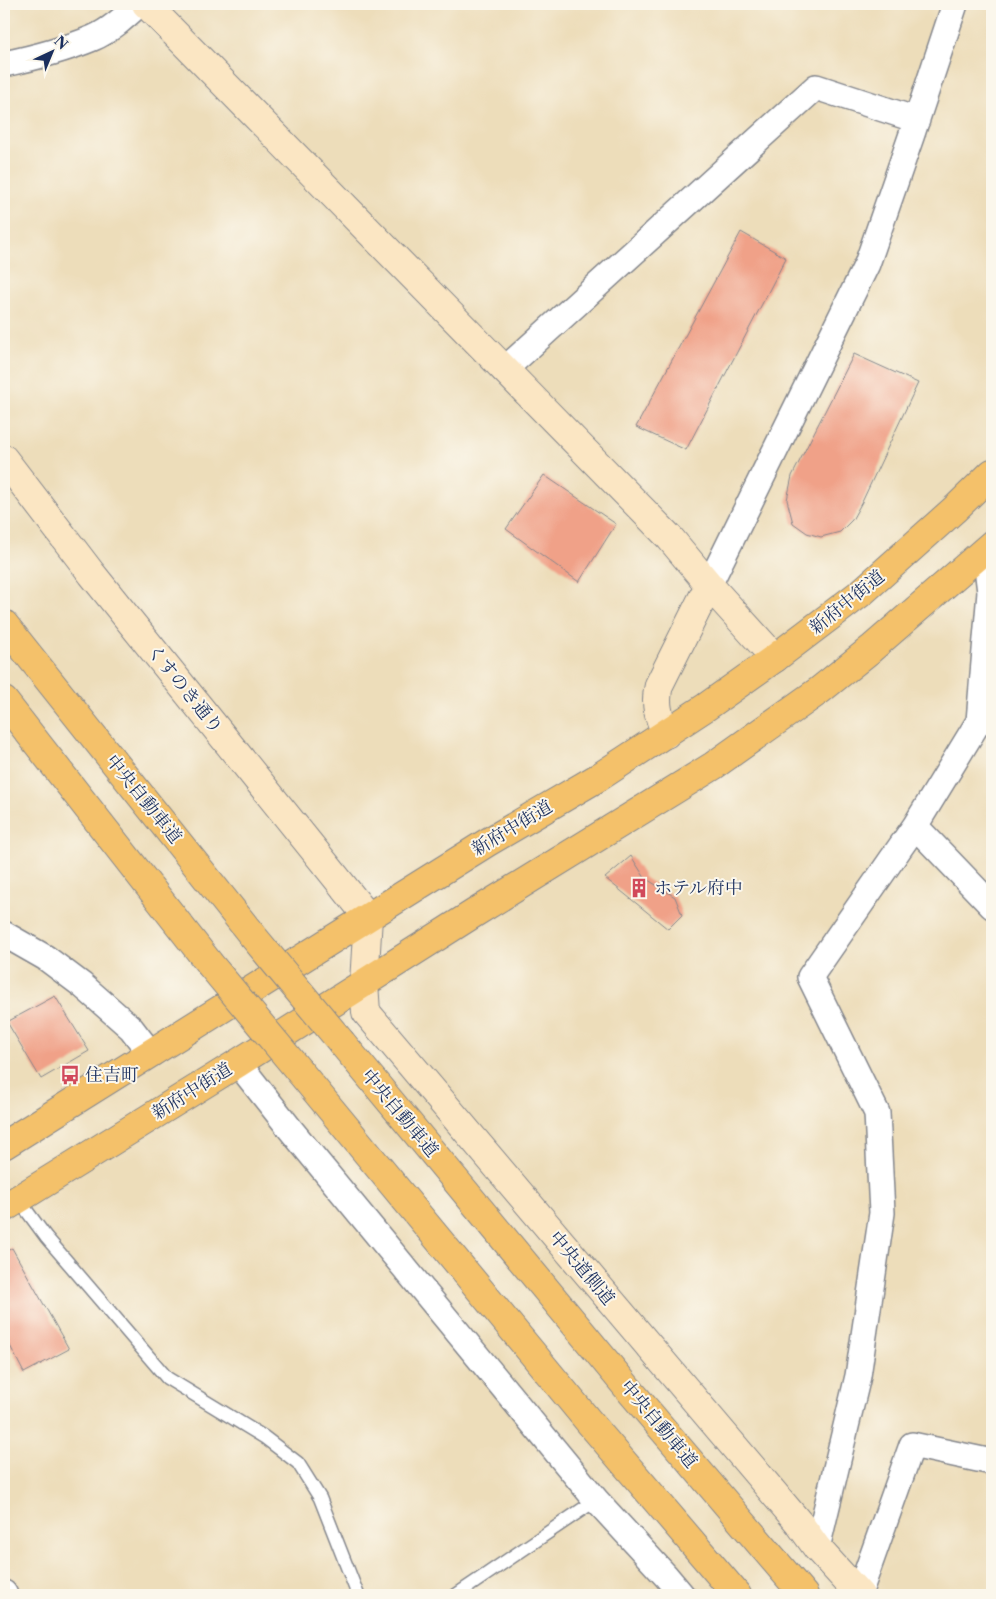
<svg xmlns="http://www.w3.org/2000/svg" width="996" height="1599" font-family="'Libre Caslon Text','Noto Serif JP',serif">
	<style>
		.building { fill: #f0a188 }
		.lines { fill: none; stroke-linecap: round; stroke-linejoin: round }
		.lane-casing { stroke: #84868c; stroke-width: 15 }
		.street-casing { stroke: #84868c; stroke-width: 28 }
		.secondary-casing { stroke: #84868c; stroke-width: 30 }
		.primary-casing { stroke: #84868c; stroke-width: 30 }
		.highway-casing { stroke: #84868c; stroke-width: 30 }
		.lane { stroke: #fff; stroke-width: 12 }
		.street { stroke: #fff; stroke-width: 25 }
		.secondary { stroke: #fbe6c3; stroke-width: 28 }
		.primary { stroke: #f4c16a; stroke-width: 28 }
		.highway { stroke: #f4c16a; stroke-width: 28 }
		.highway-bridge-casing { stroke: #84868c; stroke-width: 30; stroke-linecap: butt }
		.highway-bridge { stroke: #f4c16a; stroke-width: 28 }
		.labels { text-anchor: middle; stroke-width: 4; stroke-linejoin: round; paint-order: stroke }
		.street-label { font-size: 18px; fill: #1b2f5e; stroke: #fbf7ec }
		.poi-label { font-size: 18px; fill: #1b2f5e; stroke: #fbf7ec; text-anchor: start }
	</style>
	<rect width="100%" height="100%" fill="#fbf7ec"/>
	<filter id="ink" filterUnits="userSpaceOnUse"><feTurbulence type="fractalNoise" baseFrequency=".02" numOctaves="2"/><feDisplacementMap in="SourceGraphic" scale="10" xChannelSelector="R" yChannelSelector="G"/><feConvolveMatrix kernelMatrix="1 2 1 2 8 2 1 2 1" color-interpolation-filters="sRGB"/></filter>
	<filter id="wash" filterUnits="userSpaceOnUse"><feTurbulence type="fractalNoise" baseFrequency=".0096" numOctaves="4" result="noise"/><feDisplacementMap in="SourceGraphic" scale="20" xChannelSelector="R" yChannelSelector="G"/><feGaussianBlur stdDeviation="1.12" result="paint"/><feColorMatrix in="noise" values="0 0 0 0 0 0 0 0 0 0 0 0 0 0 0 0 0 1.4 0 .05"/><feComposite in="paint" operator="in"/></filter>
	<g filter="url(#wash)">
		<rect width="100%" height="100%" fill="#edddba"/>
		<g id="blocks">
			<path class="building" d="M741 232 786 258 686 450 636 427Z
				M854 354 918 383 863 500 852 520 840 532 821 537 807 533 793 523 787 500 792 476Z
				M544 475 616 524 579 582 506 529Z
				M631 856 645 878 675 897 682 915 668 929 605 878Z
				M55 996 89 1051 41 1079 7 1022Z
				M12 1248 69 1349 24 1373 4 1334V1253Z"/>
		</g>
	</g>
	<g filter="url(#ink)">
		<use href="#blocks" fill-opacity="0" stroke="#84868c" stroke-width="1"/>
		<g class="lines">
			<defs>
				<path id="lane" d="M18 1199 46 1237 167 1378 264 1437 298 1463 320 1498 358 1595
					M456 1595 596 1500"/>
				<path id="street" d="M4 64C33 58 64 50 93 38 110 31 126 16 139 4
					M504 370 816 87 917 120
					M985 551 990 592 979 721 915 826 992 906
					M709 585 867 264 912 134 955 4
					M4 934 46 958 82 985 131 1028 151 1054
					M238 1063 291 1130 596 1500 666 1576 682 1595
					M817 1548 858 1376 882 1213 877 1113 810 977 915 826
					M4 1593 5 1595
					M859 1594 912 1445 992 1462"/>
				<path id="secondary" d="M146 4 670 538 709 585 775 658
					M4 459 92 574 368 917 364 983 366 1012 799 1523 817 1548 860 1595
					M666 734C659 717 654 704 659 685L709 585"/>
				<path id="primary" d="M4 1145 488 842 599 777 706 707 775 658 862 592 956 508 992 473
					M4 1208 238 1063 473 914 713 766 820 690 871 649 992 544"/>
				<path id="highway" d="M4 624 252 935
					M4 701 209 963
					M342 1043 626 1386 804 1595
					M300 1072 590 1423 737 1595"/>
			</defs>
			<use href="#lane" class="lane-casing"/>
			<use href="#street" class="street-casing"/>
			<use href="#secondary" class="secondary-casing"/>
			<use href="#primary" class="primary-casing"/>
			<use href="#highway" class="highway-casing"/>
			<use href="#lane" class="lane"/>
			<use href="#street" class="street"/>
			<use href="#secondary" class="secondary"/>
			<use href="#primary" class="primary"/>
			<use href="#highway" class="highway"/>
			<defs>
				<path id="highway-bridge" d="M252 935 342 1043
					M209 963 300 1072"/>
			</defs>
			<use href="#highway-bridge" class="highway-bridge-casing"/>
			<use href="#highway-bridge" class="highway-bridge"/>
		</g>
	</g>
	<defs>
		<symbol id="building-bare" viewBox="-9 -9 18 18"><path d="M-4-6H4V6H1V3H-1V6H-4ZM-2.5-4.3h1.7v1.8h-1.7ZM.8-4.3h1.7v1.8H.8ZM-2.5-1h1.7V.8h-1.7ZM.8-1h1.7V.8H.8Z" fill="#d1495b" stroke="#fbf7ec" stroke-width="2.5" paint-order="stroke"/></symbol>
		<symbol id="bus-bare" viewBox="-9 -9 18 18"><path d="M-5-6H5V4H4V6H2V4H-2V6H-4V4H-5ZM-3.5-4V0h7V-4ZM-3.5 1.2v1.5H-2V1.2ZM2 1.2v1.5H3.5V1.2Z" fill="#d1495b" stroke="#fbf7ec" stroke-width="2.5" paint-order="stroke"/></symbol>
	</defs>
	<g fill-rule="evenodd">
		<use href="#building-bare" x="625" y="874" width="28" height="28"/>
		<use href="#bus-bare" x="56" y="1061" width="28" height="28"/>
	</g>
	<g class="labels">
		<g class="street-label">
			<text transform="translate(847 602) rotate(-39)" y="6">新府中街道</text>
			<text transform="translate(185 689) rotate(51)" y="6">くすのき通り</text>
			<text transform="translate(144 799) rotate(51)" y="6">中央自動車道</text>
			<text transform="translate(512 828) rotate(-31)" y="6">新府中街道</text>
			<text transform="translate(192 1091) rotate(-32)" y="6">新府中街道</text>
			<text transform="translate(400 1113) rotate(50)" y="6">中央自動車道</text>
			<text transform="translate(582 1268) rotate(50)" y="6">中央道側道</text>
			<text transform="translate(659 1424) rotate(50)" y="6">中央自動車道</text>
		</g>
		<g class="poi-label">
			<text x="654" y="894">ホテル府中</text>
			<text x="85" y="1081">住吉町</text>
		</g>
	</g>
	<rect width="996" height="1599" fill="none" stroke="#fbf7ec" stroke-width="20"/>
	<g transform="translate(52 52) rotate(44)" stroke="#fbf7ec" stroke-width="4" paint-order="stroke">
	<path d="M0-4L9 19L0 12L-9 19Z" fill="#1b2f5e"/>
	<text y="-8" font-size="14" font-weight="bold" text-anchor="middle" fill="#1b2f5e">N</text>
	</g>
</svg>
